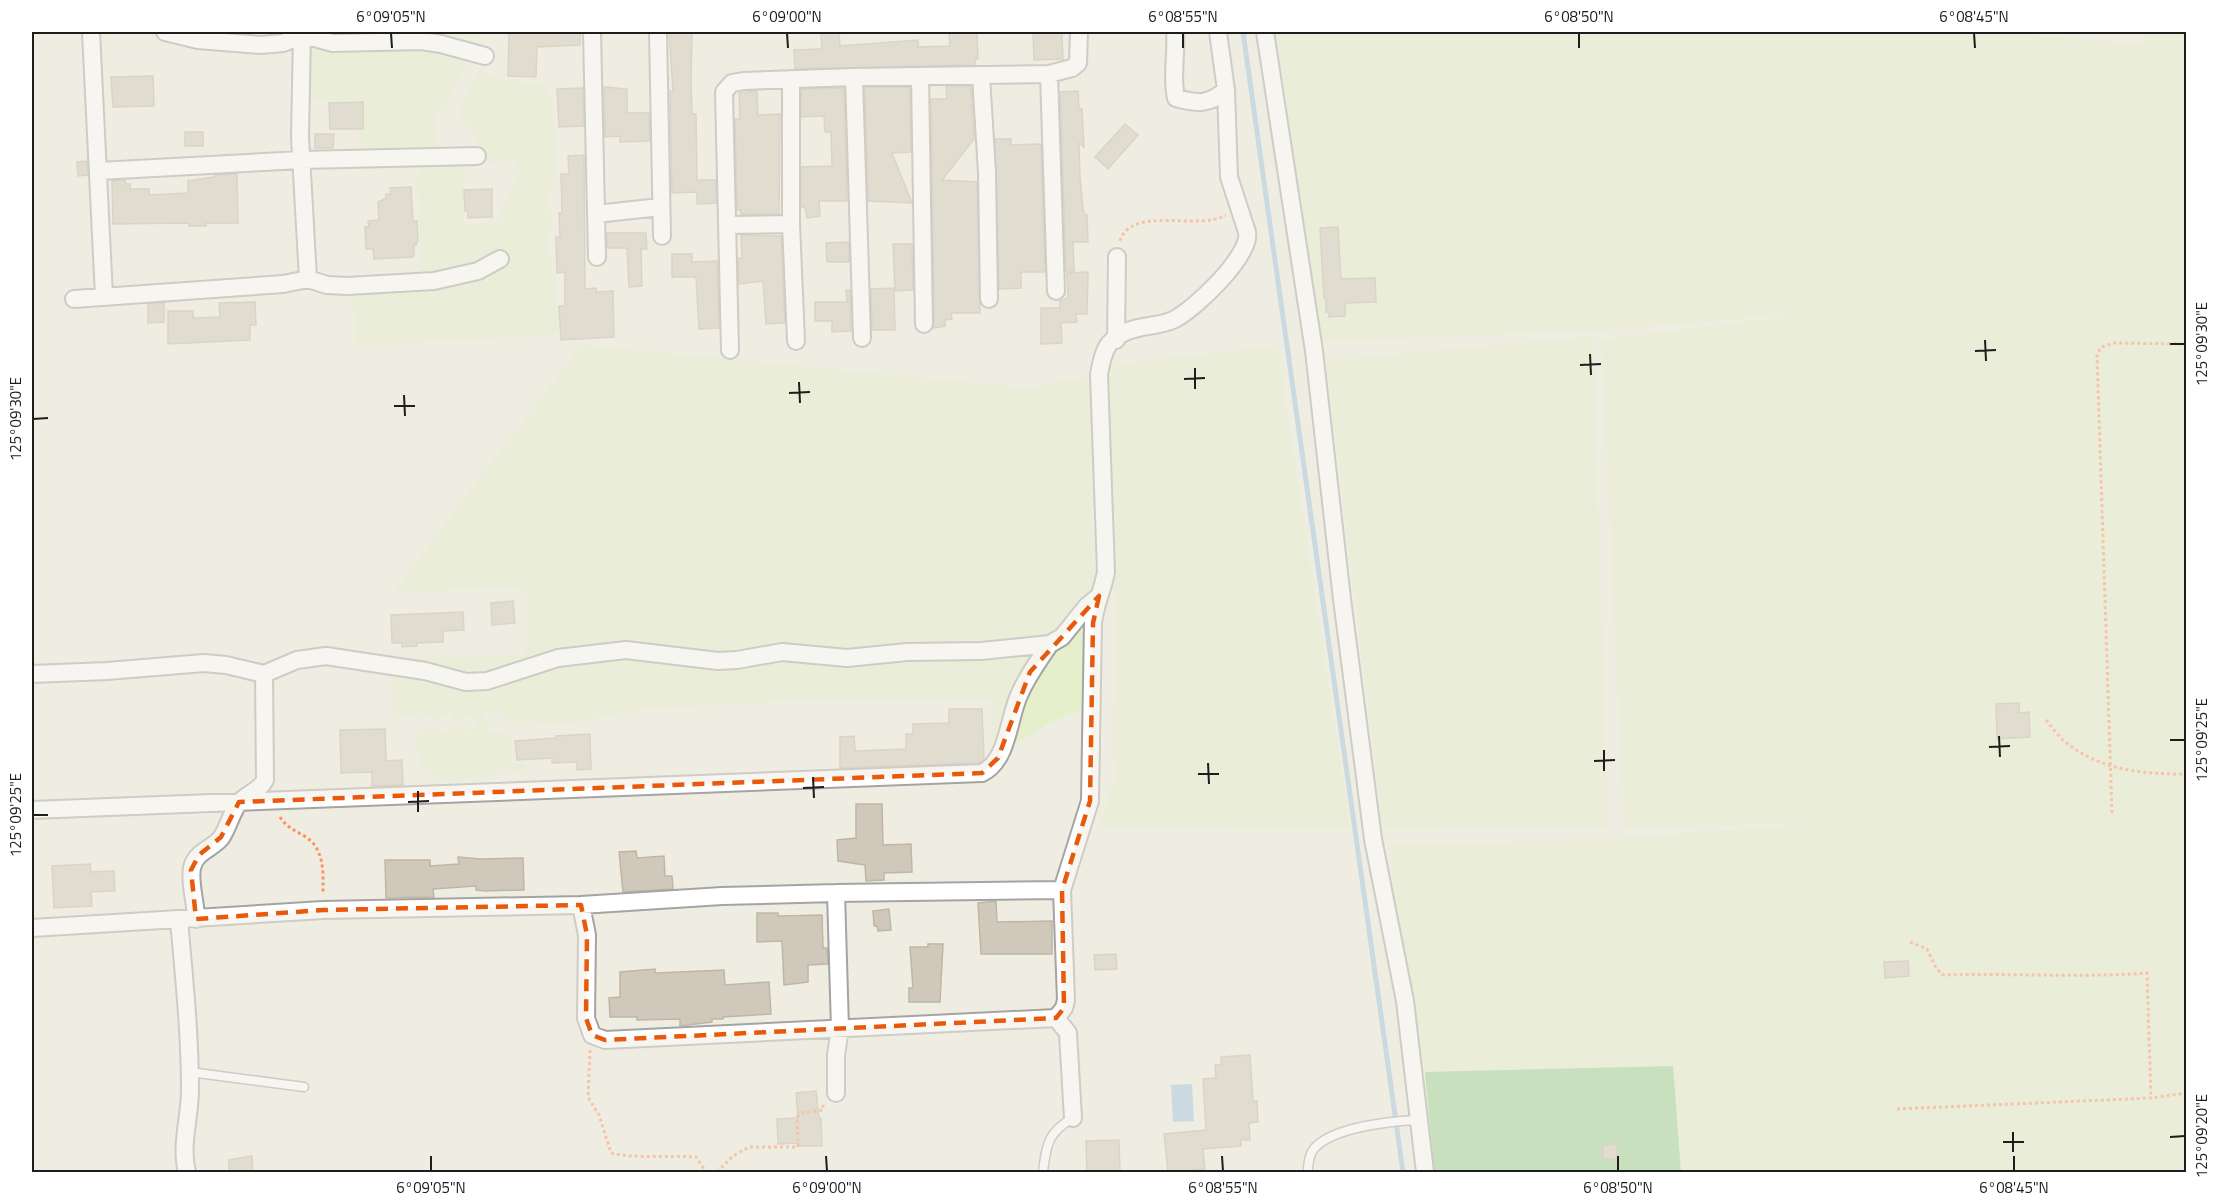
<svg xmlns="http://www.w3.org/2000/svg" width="2218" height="1204" font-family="'Titillium Web',sans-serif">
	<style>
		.farmland { fill: #e5efcc }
		.forest { fill: #9bd095 }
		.water { fill: #a0c4df }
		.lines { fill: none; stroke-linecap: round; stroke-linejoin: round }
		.stream { stroke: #a0c4df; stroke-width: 5 }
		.building { fill: #cfc8bb; stroke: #c1b6a4; stroke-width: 1.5 }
		.service-casing { stroke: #a4a4a4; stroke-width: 11 }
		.minor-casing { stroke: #a4a4a4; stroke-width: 20 }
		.path { stroke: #ff9263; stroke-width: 3; stroke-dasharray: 3 3; stroke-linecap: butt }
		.service { stroke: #fff; stroke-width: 8 }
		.minor { stroke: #fff; stroke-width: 16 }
		.marked { fill: none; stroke: #e8590c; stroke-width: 4.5; stroke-dasharray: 12 8; stroke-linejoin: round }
		.ticks { fill: none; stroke: #1d1d1d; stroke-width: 2 }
		.neatline { fill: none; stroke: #1d1d1d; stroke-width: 2 }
		.ticks-label { font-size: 15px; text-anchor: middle; fill: #1d1d1d }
	</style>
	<rect width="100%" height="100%" fill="#efede2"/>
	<path class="farmland" d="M314 32H403V36L341 39Z
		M439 32H485L484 34 470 41 459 42 439 34Z
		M1276 32H2009L2144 45 2146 32H2186V1172H1414L1390 844 1598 840 1835 822 1624 828 1601 340 1830 311 1595 331 1322 341Z
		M430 46 455 53 466 62 462 74 445 105 433 118 441 153 359 154 357 100 303 102 305 51Z
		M479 68 498 79 530 83 539 81 549 89 556 142 557 170 553 176 552 192 546 200V209L553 213V224L547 244V252L553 257 549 265 556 275 558 335 355 346 353 294 422 291 417 180 422 168 463 165 464 224 497 222 519 174 515 158 488 163 481 154 470 128 460 120V108L467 97Z
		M1593 336 1608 827 1383 830 1326 361Z
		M581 345 1029 388 1099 374 1101 470 1092 513 1100 700 1047 725 993 756 990 700 847 698 654 708 557 725H542L532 717 524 729 517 719 508 724 502 711 484 713 490 734 507 731 511 738V763L525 765 530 769 512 772 506 766 487 778 443 780 420 765 415 738 432 725 442 732 461 727 471 731 476 729 470 713 456 723 450 713 436 721 424 713 394 720 392 658 526 656 527 594 518 588 393 592Z
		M1277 346 1351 830 1098 828 1116 778 1113 760 1115 601 1108 365Z"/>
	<path class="forest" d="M1673 1066 1681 1172H1434L1425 1072Z"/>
	<path class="water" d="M1192 1084 1194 1121 1173 1122 1171 1085Z"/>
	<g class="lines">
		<path class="stream" d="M1243 32 1403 1172"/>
	</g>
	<path class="building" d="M509 32H580V45L537 47 536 77 508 76Z
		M669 32H692L691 82 692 114H696L697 180H716V203L697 204V192L672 193 670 91H673Z
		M839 32 840 46 918 40V47L950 46 949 32H977L978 59H975V65L795 69 794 50 822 49 821 34Z
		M1062 32 1063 59 1034 60 1033 33Z
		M153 76 154 106 113 107 111 77Z
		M946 86H971L974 139 942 180 977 182 980 313H951L952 319 945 320V326L934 328 931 99H947Z
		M604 87 627 89V113H649L650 141 620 142V136L605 137Z
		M865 87H910L911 152 892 153 912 203 868 201Z
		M583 88 584 126 559 127 557 89Z
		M844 88 847 201H819L820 216 807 218 805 207H801V167L832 166 831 132H825L824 116 801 117V89Z
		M757 91 758 115 780 114 779 214H741V210H737L735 119H740L739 93Z
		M1078 91 1079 109H1082L1084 147 1079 143 1080 177 1083 209 1085 215H1087L1088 242H1073L1074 271H1066L1060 92Z
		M363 102V129H330L329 103Z
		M1125 124 1138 135 1108 169 1095 157Z
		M185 132H203V146H185Z
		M315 134H334L333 148H315Z
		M995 139H1011V145L1041 144 1045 272H1021V288L999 289Z
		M584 155 585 289 596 288V292L613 291 614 337 561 340 559 306H565V272L557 273 556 237H560L559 213H562L561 174H569L568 156Z
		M87 161 88 175 78 176 77 162Z
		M237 174 238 223H206V226H189V223L113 224 112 181 125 180 126 184H130V189H149V195L188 193V181L214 177V175Z
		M411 187 413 221H417L418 241 416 245H414V255L413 257 374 259 373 249H366L365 227H369L368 221 379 220 378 202 386 198V194H391L390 188Z
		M492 189V217L468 218V211H465L464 190Z
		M1338 227 1341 279 1375 278 1376 302 1345 303V316L1329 317V312H1326V298H1324L1320 228Z
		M607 233H646L647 249H641L642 286 629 287 627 248H607Z
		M741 235 781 236 785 323 766 324 763 281 739 284 738 258H742Z
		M849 242V262H827L826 243Z
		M893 244H912L913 290 895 291Z
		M672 254H692V262L717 261 719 328 699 329 696 277H672Z
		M1088 272 1087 314H1076L1077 322 1061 323 1062 343 1041 344V308H1060V301L1068 298 1067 273Z
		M894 288 895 330H872L871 289Z
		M846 290H850L851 331 832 332V321H815V302H847Z
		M255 302 256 325H250V340L168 344V311H193V318L220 317 219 303Z
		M164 303V322L148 323V304Z
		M513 601 515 623 492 625 491 603Z
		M463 612 464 630 443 631V642L417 643V646L402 647V643H392L391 615Z
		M2019 703V713L2029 712 2030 737 1997 739 1996 704Z
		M949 709H982L984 759 979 763 840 768V737L854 736 855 751 906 749V734H913V724L949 723Z
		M385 729 386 761 402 760 403 785 372 786V772L341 773 340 730Z
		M590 734 591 769 577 770V762L552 763V758L517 760 515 741 556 738V736Z
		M856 804H882L883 845 911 844 912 872 884 873V880L866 881 865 865 838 861 837 840 856 838Z
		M636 851 637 858 664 856 665 876H672L673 889 623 892 619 852Z
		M458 857 481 859 523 858 524 890 485 891 476 890V886L433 889 434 897 386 898 385 860H430V866L459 864Z
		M90 864 91 872 114 871 115 891 91 892 92 906 54 908 52 866Z
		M996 901 997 922 1052 921V954H981L978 903Z
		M889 909 891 930 878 931 877 926H874L873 911Z
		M757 913H778V916L822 915 823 948H827L828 964 808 965V982L784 985 782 941 757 942Z
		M928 944H943L940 1002H909V988H913L910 947H928Z
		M1116 954 1117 969 1095 970 1094 955Z
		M1908 961 1909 976 1885 978 1884 962Z
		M655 969V973L724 970 725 985 769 982 771 1014 723 1017V1019H712V1022L680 1026V1019L637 1020V1017H610L609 998 620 997V972Z
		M1250 1055 1253 1101H1257L1258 1122 1249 1123 1250 1140H1241V1146L1203 1149 1205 1169 1168 1172 1164 1134 1206 1130 1203 1079 1216 1078 1215 1065H1221V1057Z
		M816 1091 819 1118H821L822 1146H799V1143L778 1144 777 1119 798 1118 796 1093Z
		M1119 1140 1120 1173H1087L1086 1141Z
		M1617 1144V1159H1603V1145Z
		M252 1156 253 1173H229V1160Z"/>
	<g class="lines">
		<defs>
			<path id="service" d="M190 1072 304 1087
				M1043 1172C1046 1145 1048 1132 1073 1118
				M1308 1172C1308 1165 1309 1156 1313 1150 1330 1127 1392 1121 1419 1120"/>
			<path id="minor" d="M91 32 104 296
				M165 32 198 40 261 45 283 43 303 35 333 43 421 41 441 44 485 56
				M302 32 300 137 308 279
				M592 32 597 257
				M658 32 662 236
				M1175 32C1177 54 1171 76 1176 98 1198 104 1208 105 1226 90
				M1265 32 1314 351 1342 599 1373 839 1405 1001 1425 1172
				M1049 74 1056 291
				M920 76 924 324
				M981 76 987 173 989 299
				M854 77 862 338
				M791 79V224L796 341
				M99 171 301 160 477 156
				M596 214 660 207
				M728 225 791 224
				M74 299 283 284 308 279 327 285 347 286 434 281 478 271 500 259
				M1116 340 1117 257
				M730 350 724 92 732 83 744 81 854 77 1049 74 1072 68 1078 63 1079 32
				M32 674 107 671 204 663 226 665 264 674
				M32 810 982 773C1009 760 1008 717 1020 693 1028 675 1039 660 1050 644
				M581 905 587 935 586 1018 592 1035 605 1040 1056 1018 1064 1008 1066 1000 1062 890 1090 801 1093 623C1095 605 1103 589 1106 572L1099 374C1101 364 1103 352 1109 344 1127 323 1153 329 1173 320 1193 311 1252 255 1247 232L1229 177 1226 90 1218 32
				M196 919C196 903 189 882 192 868 195 852 212 849 221 838 228 828 231 814 238 804 245 794 259 792 265 780L264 674 297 660 326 656 425 671 466 682 487 681 558 658 626 650 718 661 737 660 782 652 847 658 907 652 981 651 1050 644 1062 637 1087 606 1098 597
				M179 920C184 977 190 1034 190 1090 190 1117 180 1146 187 1172
				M32 928 323 910 581 905 722 896 836 893 1062 890
				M1056 1018 1068 1033 1073 1118
				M836 1093V1055L840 1029 836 893"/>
		</defs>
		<use href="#service" class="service-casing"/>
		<use href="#minor" class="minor-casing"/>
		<path class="path" d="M1120 241C1132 204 1198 232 1226 215
			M2046 720C2053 728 2059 738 2068 744 2103 771 2144 774 2186 774
			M2112 813 2097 355 2101 347 2114 343 2186 344
			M280 817C286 827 296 831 306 837 325 850 323 873 323 893
			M1910 942 1927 949 1936 968 1943 975C2011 973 2079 978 2147 973L2151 1098
			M590 1050 588 1097 599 1115 611 1153C636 1159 669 1155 696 1157L706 1172
			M1897 1109 2151 1098 2186 1093
			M717 1172 733 1156 749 1147H798L797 1117 801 1113 823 1110V1103"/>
		<use href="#service" class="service"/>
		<use href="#minor" class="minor"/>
	</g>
	<path d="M0 0H2218V1204H0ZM1099 596 1093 623 1090 801 1062 890 1064 1008 1056 1018 605 1040 592 1035 586 1018 587 935 581 905 323 910 196 919 191 870 199 855 221 837 239 802 982 773 998 758 1030 672Z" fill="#efede2" fill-opacity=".55" fill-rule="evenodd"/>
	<path class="marked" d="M1099 596 1093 623 1090 801 1062 890 1064 1008 1056 1018 605 1040 592 1035 586 1018 587 935 581 905 323 910 196 919 191 870 199 855 221 837 239 802 982 773 998 758 1030 672Z"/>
	<path class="ticks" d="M391 33 392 48M787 33 788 48M1183 33V48M1579 33V48M1974 33 1975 48M1985 340 1986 361M2170 344H2185M1975 351 1996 350M1590 354 1591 375M1580 365 1601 364M1195 368V389M1184 379 1205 378M799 382 800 403M789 393 810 392M404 395 405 416M394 406H415M33 419 48 418M1999 736 2000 757M2170 740H2185M1989 747 2010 746M1604 750V771M1594 761 1615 760M1208 763 1209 784M1198 774H1219M813 777 814 798M803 788 824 787M418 791V812M408 802 429 801M33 815H48M2013 1132V1152M2170 1137 2185 1136M2003 1142H2024M431 1156V1171M826 1156 827 1171M1222 1156 1223 1171M1618 1156V1171M2014 1156V1171"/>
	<rect width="2218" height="1204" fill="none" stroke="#ffffff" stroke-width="66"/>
	<rect x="33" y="33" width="2152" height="1138" class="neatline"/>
	<g class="ticks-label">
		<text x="391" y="22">6°09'05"N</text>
		<text x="787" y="22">6°09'00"N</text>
		<text x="1183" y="22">6°08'55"N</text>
		<text x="1579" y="22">6°08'50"N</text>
		<text x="1974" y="22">6°08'45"N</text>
		<text transform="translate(2202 344) rotate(-90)" y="5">125°09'30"E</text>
		<text transform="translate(16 419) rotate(-90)" y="5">125°09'30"E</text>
		<text transform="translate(2202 740) rotate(-90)" y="5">125°09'25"E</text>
		<text transform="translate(16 815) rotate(-90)" y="5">125°09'25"E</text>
		<text transform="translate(2202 1136) rotate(-90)" y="5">125°09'20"E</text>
		<text x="431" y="1193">6°09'05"N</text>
		<text x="827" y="1193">6°09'00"N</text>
		<text x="1223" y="1193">6°08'55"N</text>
		<text x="1618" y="1193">6°08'50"N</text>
		<text x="2014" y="1193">6°08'45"N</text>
	</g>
</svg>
